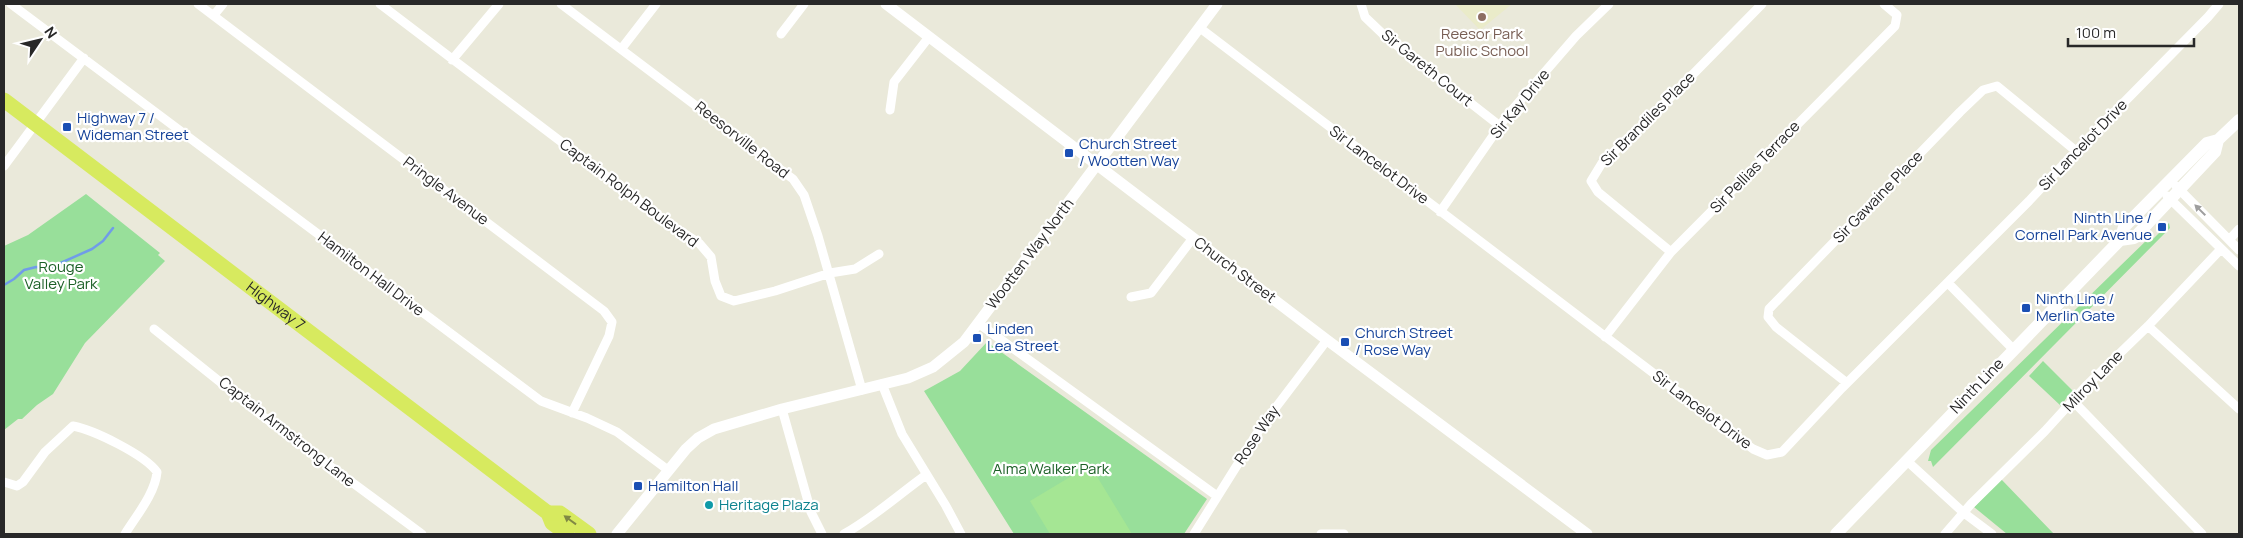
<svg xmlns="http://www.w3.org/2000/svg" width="2243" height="538" font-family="Manrope,sans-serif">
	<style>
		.education { fill: #eaebc9 }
		.green { fill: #98df9a }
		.pitch { fill: #a5e694 }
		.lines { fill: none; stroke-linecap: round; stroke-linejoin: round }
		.stream { stroke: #709ce9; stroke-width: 2.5 }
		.minor { stroke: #fff; stroke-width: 9 }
		.tertiary { stroke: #fff; stroke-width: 11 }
		.secondary { stroke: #fff; stroke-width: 12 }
		.primary { stroke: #d7ea5f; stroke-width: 15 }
		.oneway { fill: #9e9e9e }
		.oneway2 { fill: #808944 }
		.education-dot { fill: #8d6e63; stroke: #fff; stroke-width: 2 }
		.transit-dot { fill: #1a4fb4; stroke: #fff; stroke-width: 2 }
		.culture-dot { fill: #0f9aa8; stroke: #fff; stroke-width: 2 }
		.labels { text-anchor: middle; stroke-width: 4.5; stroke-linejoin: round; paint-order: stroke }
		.education-label { font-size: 15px; fill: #785e54; stroke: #fff }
		.street-label { font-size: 15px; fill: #282828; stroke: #fff }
		.transit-label { font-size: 15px; fill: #164399; stroke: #fff; text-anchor: start }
		.park-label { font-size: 15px; fill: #1c6027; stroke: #fff }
		.culture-label { font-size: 15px; fill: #0d838f; stroke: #fff; text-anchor: start }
	</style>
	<rect width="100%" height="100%" fill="#eae9da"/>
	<path class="education" d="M1455 4H1512L1480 30Z"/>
	<path class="green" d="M86 194 160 253 158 255 165 261 85 343 53 394 37 405 22 419H18L4 430V246L28 235Z
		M2169 223 2170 228 1933 467 1931 461H1928L1931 450 2151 236 2154 238Z
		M987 342 1207 499 1184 534H1014L924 391 960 371Z
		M2043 361 2074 392 2067 397 2061 406 2029 376Z
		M2001 479 2054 534H2007L1974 507Z"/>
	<path class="pitch" d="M1090 465 1132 534H1050L1030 501Z"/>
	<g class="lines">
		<path class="stream" d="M4 285 14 279 24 270 36 267 47 269 92 249 103 241 113 228"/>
		<path class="minor" d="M11 4 541 401 587 418 617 432 668 470
			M198 4 604 311 612 322 609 336 572 413
			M380 4 668 223 699 243 711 257 715 281 721 296 734 301 775 291 830 273 855 269 879 254
			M561 4 793 179 804 195 818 236 862 390
			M1361 4 1365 17 1386 37 1500 126
			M214 15 223 4
			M1200 28 1753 449 1767 455 1782 452 1842 388 2029 201 2076 151 2208 17 2219 4
			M781 34 804 4
			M622 48 656 4
			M452 60 499 4
			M890 110 894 82 929 37
			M4 166 84 58
			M2176 186 2239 250
			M2167 196 2239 266
			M1440 212 1506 117 1576 36 1609 4
			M2229 240 2239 229
			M1671 252 1598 192 1591 181 1602 163 1650 118 1762 4
			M1948 283 2013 349
			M1131 297 1151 293 1193 238
			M978 323 1217 496
			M2148 326 2239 409
			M154 329 265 418 422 534
			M1605 337 1671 252 1895 26 1897 15 1884 4
			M1847 383 1776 327 1768 317 1769 309 1960 112 1983 90 1997 86 2076 151
			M882 384 902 434 946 506 961 534
			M2074 402 2202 534
			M782 409 811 512 822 534
			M1906 460 1964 513 1992 534
			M4 482 17 486 23 482 45 452 73 426C94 430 145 455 157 472 155 494 136 516 125 534
			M844 534C873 518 898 495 926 475
			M1194 534 1261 427 1327 340
			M1321 534H1344
			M1945 534 1971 504 2045 431 2086 386 2148 326 2221 249"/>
		<path class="tertiary" d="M886 4 1327 340 1587 534
			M617 534 686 449 698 438 714 429 782 409 908 378 933 367 964 342 1217 4"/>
		<path class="secondary" d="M2120 240 2134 238 2215 152 2218 140 2239 120
			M1836 534 2120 240 2124 227 2207 143 2218 140"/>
		<g class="primary">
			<path id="s1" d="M4 100 548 513 552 523 567 534"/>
			<path d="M548 513H560L589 534"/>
		</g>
	</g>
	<defs><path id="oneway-solid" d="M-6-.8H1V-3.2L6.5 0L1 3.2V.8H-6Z" transform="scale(1.25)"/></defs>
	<use class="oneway" href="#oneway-solid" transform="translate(2200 210) rotate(-135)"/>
	<use class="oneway2" href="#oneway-solid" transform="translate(570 520) rotate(-144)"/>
	<circle class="education-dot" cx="1482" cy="17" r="5"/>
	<g class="transit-dot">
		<rect x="62" y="122" width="10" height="10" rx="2.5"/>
		<rect x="1064" y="148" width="10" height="10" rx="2.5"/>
		<rect x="2157" y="222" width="10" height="10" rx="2.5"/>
		<rect x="2021" y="303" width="10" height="10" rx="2.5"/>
		<rect x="972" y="333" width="10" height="10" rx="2.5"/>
		<rect x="1340" y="337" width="10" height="10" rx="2.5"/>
		<rect x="633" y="481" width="10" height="10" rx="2.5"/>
	</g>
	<circle class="culture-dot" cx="709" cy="505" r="5"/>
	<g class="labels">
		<g class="education-label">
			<text x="1482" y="39">Reesor Park<tspan x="1482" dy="17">Public School</tspan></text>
		</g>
		<g class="street-label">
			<text transform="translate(1427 68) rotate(39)" y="5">Sir Gareth Court</text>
			<text transform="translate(1520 104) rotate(-51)" y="5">Sir Kay Drive</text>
			<text transform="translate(1648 119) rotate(-45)" y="5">Sir Brandiles Place</text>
			<text transform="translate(742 140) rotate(38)" y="5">Reesorville Road</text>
			<text transform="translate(2083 145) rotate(-46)" y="5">Sir Lancelot Drive</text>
			<text transform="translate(1379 165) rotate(37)" y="5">Sir Lancelot Drive</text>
			<text transform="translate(1755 167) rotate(-46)" y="5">Sir Pellias Terrace</text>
			<text transform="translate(446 191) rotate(37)" y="5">Pringle Avenue</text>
			<text transform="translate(629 193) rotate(37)" y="5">Captain Rolph Boulevard</text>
			<text transform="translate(1878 197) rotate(-46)" y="5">Sir Gawaine Place</text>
			<text transform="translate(1030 254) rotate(-53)" y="5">Wootten Way North</text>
			<text transform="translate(1235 270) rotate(37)" y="5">Church Street</text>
			<text transform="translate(371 274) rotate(37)" y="5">Hamilton Hall Drive</text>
			<text dy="5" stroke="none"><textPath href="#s1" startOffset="341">Highway 7</textPath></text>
			<text transform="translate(2093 381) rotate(-46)" y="5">Milroy Lane</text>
			<text transform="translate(1977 386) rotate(-46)" y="5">Ninth Line</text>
			<text transform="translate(1702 410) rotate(37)" y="5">Sir Lancelot Drive</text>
			<text transform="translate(287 432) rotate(38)" y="5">Captain Armstrong Lane</text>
			<text transform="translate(1257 435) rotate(-56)" y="5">Rose Way</text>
		</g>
		<g class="transit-label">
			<text x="77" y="123">Highway 7 /<tspan x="77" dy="17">Wideman Street</tspan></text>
			<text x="1079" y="149">Church Street<tspan x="1079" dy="17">/ Wootten Way</tspan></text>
			<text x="2152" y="223" text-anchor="end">Ninth Line /<tspan x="2152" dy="17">Cornell Park Avenue</tspan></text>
			<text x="2036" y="304">Ninth Line /<tspan x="2036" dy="17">Merlin Gate</tspan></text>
			<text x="987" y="334">Linden<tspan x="987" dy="17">Lea Street</tspan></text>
			<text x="1355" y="338">Church Street<tspan x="1355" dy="17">/ Rose Way</tspan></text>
			<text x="648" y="491">Hamilton Hall</text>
		</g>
		<g class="park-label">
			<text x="61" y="272">Rouge<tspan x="61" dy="17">Valley Park</tspan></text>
			<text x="1051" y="474">Alma Walker Park</text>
		</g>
		<g class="culture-label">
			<text x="719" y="510">Heritage Plaza</text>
		</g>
	</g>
	<rect width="2243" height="538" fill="none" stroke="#282828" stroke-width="10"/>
	<g transform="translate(40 40) rotate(55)" stroke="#ffffff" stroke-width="4" paint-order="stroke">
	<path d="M0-4L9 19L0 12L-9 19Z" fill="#282828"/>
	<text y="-8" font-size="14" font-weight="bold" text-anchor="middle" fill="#282828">N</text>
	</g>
	<path d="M2068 38v8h126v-8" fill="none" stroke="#282828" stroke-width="2.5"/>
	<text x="2076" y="38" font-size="15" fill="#282828" stroke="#ffffff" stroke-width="4" paint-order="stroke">100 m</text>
</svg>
